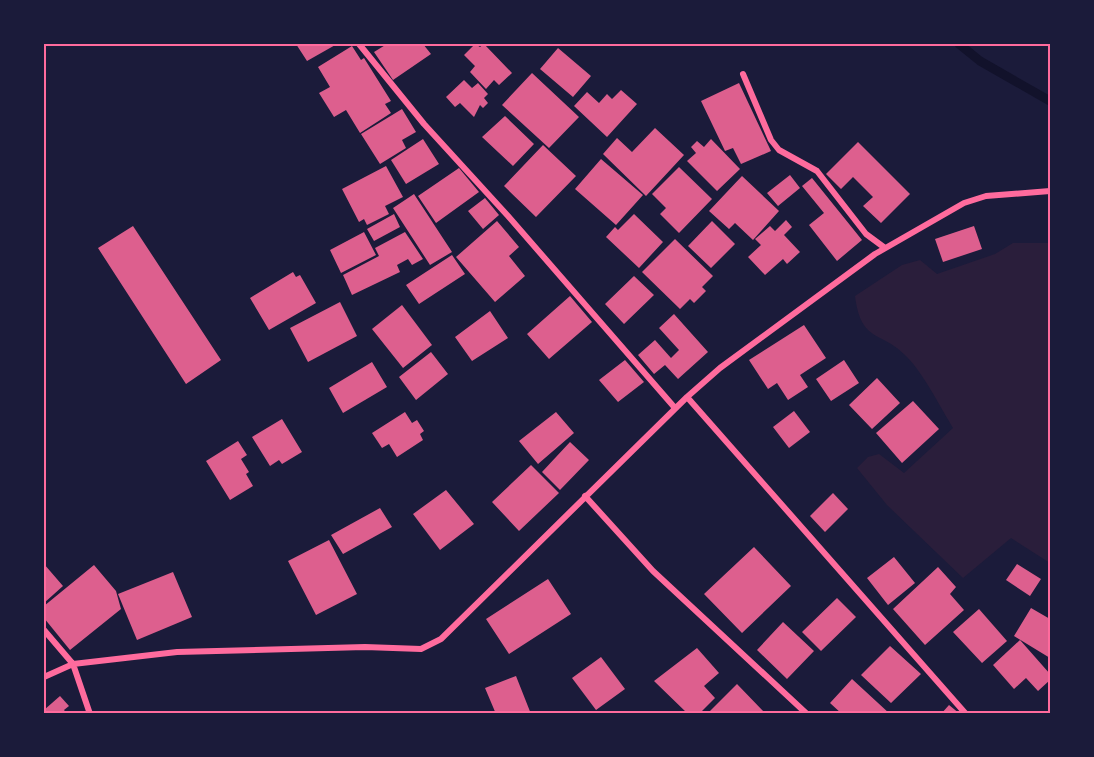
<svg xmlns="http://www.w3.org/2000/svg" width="1094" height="757" font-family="'Fira Sans',sans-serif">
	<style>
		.green { fill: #2a1e3b }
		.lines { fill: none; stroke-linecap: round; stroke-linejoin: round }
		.stream { stroke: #12122b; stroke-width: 9 }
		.building { fill: #dd5f8e }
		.minor { stroke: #ff6b9d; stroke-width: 6 }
		.neatline { fill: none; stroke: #ff6b9d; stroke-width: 2 }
	</style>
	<rect width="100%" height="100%" fill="#1b1b3a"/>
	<path class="green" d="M1013 243H1050V563L1011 538 963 578 887 505 857 468 868 457 879 454 904 473 953 428C941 408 923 373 907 357 882 330 861 344 855 296L902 265 920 260 937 274 995 254Z"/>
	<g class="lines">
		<path class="stream" d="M959 44 980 61 1050 101"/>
	</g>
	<path class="building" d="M296 44H337L307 61Z
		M387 44H423L431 54 393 80 374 52Z
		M475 44 480 47 484 44 512 73 499 85 494 80 486 89 470 72 475 66 464 55Z
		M352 46 361 60 364 58 391 101 385 104 391 113 360 133 346 110 334 117 319 93 330 87 318 67Z
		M558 48 591 76 573 97 540 69Z
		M532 73 579 117 549 148 502 105Z
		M464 80 472 88 478 83 488 94 484 98 488 103 483 108 480 105 474 117 460 103 455 107 446 97Z
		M739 83 771 151 741 164 733 148 725 151 701 101Z
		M621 90 637 104 607 137 574 106 587 92 599 103 607 94 612 99Z
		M402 109 416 132 402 140 406 148 380 164 361 134Z
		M505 116 534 144 513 166 482 137Z
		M655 128 684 155 646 196 603 154 617 138 632 152Z
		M423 139 439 164 406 184 391 160Z
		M711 139 740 169 717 191 687 161 696 153 691 147 697 141 704 147Z
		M858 142 910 194 881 223 863 206 873 197 853 177 841 189 826 174Z
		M543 145 576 176 536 217 504 186Z
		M601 159 643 195 616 225 575 189Z
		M386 166 403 197 385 206 389 214 367 225 364 219 359 222 342 189Z
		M679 167 712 199 679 233 660 214 666 208 652 194Z
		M459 168 479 192 436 223 418 196Z
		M790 175 800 188 778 206 767 193Z
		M742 176 779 211 753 240 735 223 729 229 709 211Z
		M812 178 862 240 837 261 809 225 824 213 802 186Z
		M414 194 452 252 430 265 393 208Z
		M485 198 499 215 483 229 468 211Z
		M394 214 400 227 374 241 367 229Z
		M634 214 663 242 639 268 606 237 615 227 618 230Z
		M786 220 792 227 784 235 800 252 787 264 783 259 765 275 748 257 761 245 755 239 770 226 775 231Z
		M497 221 519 247 509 256 525 276 495 302 456 257Z
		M712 221 735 244 711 268 688 246Z
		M133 226 221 360 186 384 98 248Z
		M974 226 982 249 943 262 935 239Z
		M364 232 376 255 341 273 330 250Z
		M405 232 423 259 412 265 408 259 397 265 400 272 352 295 343 275 379 256 375 248Z
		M675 239 713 276 702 287 706 291 694 303 690 299 680 309 642 272Z
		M452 255 465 274 419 304 406 285Z
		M293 272 296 277 300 275 316 303 269 330 250 298Z
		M634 276 654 295 624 324 605 304Z
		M570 296 592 322 549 359 527 334Z
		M340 302 357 336 308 362 290 328Z
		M402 305 432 345 403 368 372 329Z
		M490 311 508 338 472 361 455 337Z
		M674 314 708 352 678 379 665 365 654 374 638 355 655 340 671 358 679 350 659 328Z
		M804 325 826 358 800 375 808 387 788 400 777 383 768 389 749 360Z
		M431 352 448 374 416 400 399 377Z
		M625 360 644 382 618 402 599 380Z
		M844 360 859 383 831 401 816 379Z
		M372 362 387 387 343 413 329 388Z
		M877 378 900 403 872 429 849 405Z
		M913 401 939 429 902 463 876 433Z
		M794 411 810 432 789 448 773 427Z
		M405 412 412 423 417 420 424 431 420 434 423 440 397 457 389 444 382 448 372 433Z
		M556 412 574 433 538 464 519 441Z
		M282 419 302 452 282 464 279 460 270 466 252 437Z
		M238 441 247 455 241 459 249 472 246 474 253 486 230 500 206 461Z
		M570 442 589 460 560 490 542 472Z
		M531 465 559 493 519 531 492 502Z
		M446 490 474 524 440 550 413 514Z
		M833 493 848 509 825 532 810 516Z
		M380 508 392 527 343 554 331 535Z
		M329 540 357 594 316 615 288 561Z
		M754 547 791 586 742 633 704 594Z
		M894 557 915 583 888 605 867 578Z
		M44 564 63 586 44 603Z
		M1017 564 1041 579 1030 596 1006 580Z
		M94 565 116 591 121 609 70 650 44 618V606Z
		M938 567 956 587 950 594 964 610 925 645 893 609Z
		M173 572 192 617 137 640 118 594Z
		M548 579 571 614 509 654 486 619Z
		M837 598 856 617 821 651 802 632Z
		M1031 608 1050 619V658L1014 636Z
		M979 609 1007 641 982 663 953 632Z
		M783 622 814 651 787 679 757 650Z
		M1020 640 1050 674V680L1038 691 1026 678 1014 689 993 665Z
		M890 646 921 674 891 703 861 675Z
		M697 648 719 673 704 686 715 698 699 714H688L654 681Z
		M601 657 625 689 596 710 572 678Z
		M516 676 531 714H496L485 688Z
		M852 679 890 714H842L830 703Z
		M737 684 766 714H707Z
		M60 696 69 706 64 710 67 714H44V710Z
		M949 705 960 714H941Z"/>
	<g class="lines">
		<path class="minor" d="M359 44 424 124 508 216 675 408
			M743 74 771 140 779 150 817 171 866 234 885 248
			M687 397 966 714
			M585 496 653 571 807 714
			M44 630 73 664 90 714
			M44 677 73 664 177 652 365 647 421 649 441 639 687 397 720 368 875 254 964 203 986 196 1050 191"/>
	</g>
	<rect width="1094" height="757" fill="none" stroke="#1b1b3a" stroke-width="90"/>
	<rect x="45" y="45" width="1004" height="667" class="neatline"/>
</svg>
